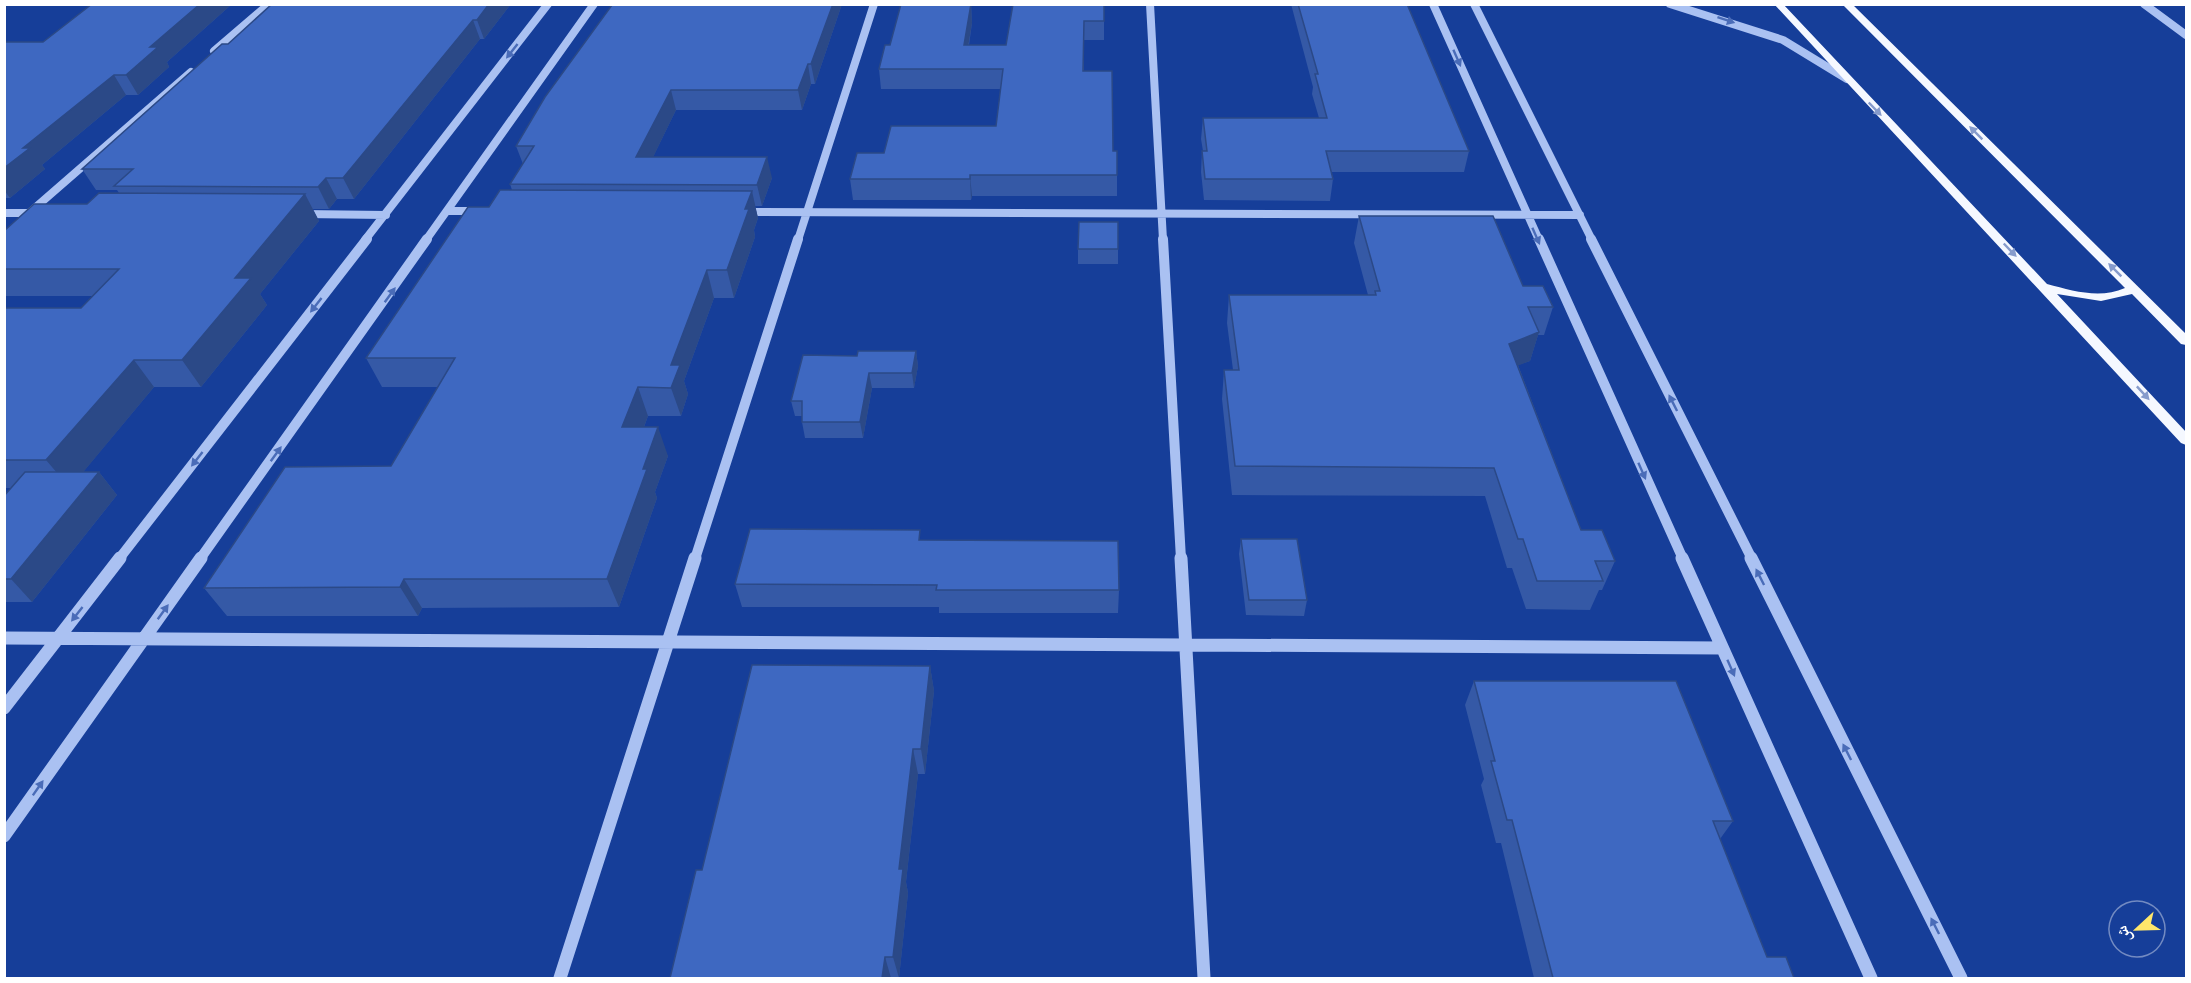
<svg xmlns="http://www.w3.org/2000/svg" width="2191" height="983" font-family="Commissioner,'Noto Naskh Arabic',sans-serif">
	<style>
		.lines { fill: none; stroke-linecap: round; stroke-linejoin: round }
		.minor-far2 { stroke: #aac1f2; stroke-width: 8 }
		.minor-far1 { stroke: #aac1f2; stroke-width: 10 }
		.minor { stroke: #aac1f2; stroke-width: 13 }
		.major { fill: #f5f8ff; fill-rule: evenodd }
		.wall { fill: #3559a6 }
		.shaded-wall { fill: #2b4987 }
		.building { fill: #3e68c1; stroke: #2b4987; stroke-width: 1.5 }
		.oneway { fill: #4a6cb8 }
		.oneway2 { fill: #869bcc }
	</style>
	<rect width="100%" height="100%" fill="#163e99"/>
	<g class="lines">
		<path class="minor-far2" d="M1150 4 1163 240
			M1433 4 1539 240
			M1474 4 1592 240
			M1670 4 1783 40 1847 79
			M2144 4 2186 35
			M214 51 269 4
			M450 211H480
			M744 212 1580 215
			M4 213H37
			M29 213 191 72
			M302 214 386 215
			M365 240 548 4
			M426 240 594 4
			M798 240 874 4"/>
		<path class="minor-far1" d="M1163 239 1181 559
			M1539 239 1683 559
			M1591 239 1752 559
			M119 559 367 239
			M200 559 427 239
			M695 559 798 239"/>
		<path class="minor" d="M1181 558 1204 978
			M1682 558 1871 978
			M1751 558 1961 978
			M4 638 1722 648
			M4 708 120 558
			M4 836 201 558
			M560 978 695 558"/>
		<path class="major" d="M1774 4H1783L2047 284C2073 291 2100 299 2125 288L1842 4H1852L2186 334V345L2181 344 2132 294 2101 301 2057 294 2186 432V445L2181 443Z"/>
	</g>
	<path class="wall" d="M92 4H232L167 62 169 67 138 95H126L42 165 45 169 10 198H4V42H43Z
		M511 4 484 39H480L354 199H337L329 209H313L319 221 260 294 267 305 201 387H154L83 472H99L117 495 32 602H4V496L12 488H4V308H81L93 296H4V269L87 204 119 193 117 190H96L82 169 228 44Z
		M842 4 815 84H811L802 110H676L653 157 772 178 762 206H755L758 218 754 230 755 237 734 298H714L684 381 688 394 681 416H648L644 427 668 456 655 492 657 498 619 607 422 608 418 616H227L204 588 391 466 438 387H382L366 358 489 207 512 190 510 184 523 164 516 146Z
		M971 4 972 23 969 45H1006L1104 4V40H1084V71L1113 151H1117V196H972L971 200H853L850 179 884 153 996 126 1001 89H881L879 69 890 45Z
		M1291 4H1407L1469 151 1464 172H1331L1333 179 1330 201 1204 200 1201 172 1202 151H1203L1201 139 1203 118H1319L1312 94 1313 87Z
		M1359 216 1523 286 1553 307 1544 335H1538L1530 361 1518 365 1581 530 1615 561 1602 590H1599L1590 610 1526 609 1512 568H1507L1485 496 1232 495 1222 399 1224 370H1233L1227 323 1229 295H1368L1354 243Z
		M1078 249H1118V264H1078Z
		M916 351 918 366 914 388H872L863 438H805L802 422V416H795L791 401 857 356Z
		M1241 539 1307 600 1304 616 1246 615 1239 554Z
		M922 540 1119 590 1118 613H939V607H742L735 584Z
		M930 666 934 691 925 774H918L906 882 908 893 899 978H670L702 870Z
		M1474 681 1733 821 1720 839 1767 957 1794 978H1534L1501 843H1496L1481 785 1484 779 1465 705Z"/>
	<path class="shaded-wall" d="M200 4H232L167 62 169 67 138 95 126 75 150 47Z
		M489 4H511L484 39 477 20Z
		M833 4H842L815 84 811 64Z
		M971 4 972 23 965 65 964 45Z
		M473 20 480 39 354 199 343 178Z
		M808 64 811 84 802 110 798 90Z
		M114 75 126 95 42 165 45 169 10 198 4 190V168L23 148Z
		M671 90 676 110 643 178 636 157Z
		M767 157 772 178 762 206 757 185Z
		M970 175 972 196 971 200 970 179Z
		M326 178 337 199 329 209 318 187Z
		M752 191 758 218 754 230 755 237 734 298 727 270 745 209Z
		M305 194 319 221 260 294 267 305 201 387 182 360 235 278Z
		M707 270 714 298 684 381 688 394 681 416 671 388V365Z
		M1539 332 1530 361 1501 372 1509 344Z
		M916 351 918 366 914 388 912 373Z
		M134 360 154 387 70 488 46 460Z
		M869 373 872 388 863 438 860 422Z
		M638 387 648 416 633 456 622 427Z
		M658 427 668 456 655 492 657 498 619 607 607 579 643 469Z
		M99 472 117 495 32 602 11 579Z
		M404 579 422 608 418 616 400 587Z
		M930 666 934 691 925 774 921 749Z
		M913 749 918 774 906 882 908 893 899 978 893 957 899 869Z
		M885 957 891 978H882Z"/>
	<path class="building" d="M92 4H200L150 47H158L126 75H114L23 148H30L4 168V42H43Z
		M272 4H489L477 20H473L343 178H326L318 187 114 186 133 169H82L222 44H228Z
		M833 4 811 64H808L798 90H671L636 157H767L757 185 510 184 534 146H516L545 97 612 5Z
		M901 4H971L964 45H1006L1013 4H1104V21H1084L1083 71H1112L1113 151H1117V175H970V179H850L857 153H884L891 126H996L1003 69H879L885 45H890Z
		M1298 4H1407L1469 151H1326L1333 179H1205L1202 151H1207L1203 118H1327L1315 74H1318Z
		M500 190 752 191 745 209H749L727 270H707L671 365H680L671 388 638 387 622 427H658L643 469H647L607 579H404L400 587 204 588 285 467 391 466 455 358H366L468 207H489Z
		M99 193 305 194 235 278H251L182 360H134L46 460H4V308H81L119 269H4V231L34 204H87Z
		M1359 216H1493L1523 286H1543L1553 307H1528L1539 332 1509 344 1581 530H1602L1615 561H1595L1603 581H1537L1523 539H1518L1494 468 1235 466 1224 370H1239L1229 295H1376L1375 291H1380Z
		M1079 222H1118V249H1078Z
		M858 351H916L912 373H869L860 422H802V401H791L803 355 857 356Z
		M25 472H99L11 579H4V496Z
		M750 529 920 530 919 540 1118 541 1119 590H936L937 585 735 584Z
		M1241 539H1297L1307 600H1249Z
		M752 665 930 666 921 749H913L899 869H903L893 957H885L882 978H670L696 870H702Z
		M1474 681H1676L1733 821H1713L1767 957H1786L1794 978H1553L1512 820H1507L1491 761H1495Z"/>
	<defs><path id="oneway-solid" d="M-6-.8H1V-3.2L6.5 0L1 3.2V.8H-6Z" transform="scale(1.5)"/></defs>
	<g class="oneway">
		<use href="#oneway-solid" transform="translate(1726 20) rotate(18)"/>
		<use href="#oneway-solid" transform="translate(512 51) rotate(128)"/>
		<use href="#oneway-solid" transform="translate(1457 58) rotate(66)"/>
		<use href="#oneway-solid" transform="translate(1536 236) rotate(66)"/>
		<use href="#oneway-solid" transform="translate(390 295) rotate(-54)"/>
		<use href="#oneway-solid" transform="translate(316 305) rotate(128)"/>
		<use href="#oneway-solid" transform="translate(1673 403) rotate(-117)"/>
		<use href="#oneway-solid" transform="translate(276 454) rotate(-54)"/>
		<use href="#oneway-solid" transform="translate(197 459) rotate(128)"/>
		<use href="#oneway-solid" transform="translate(1642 471) rotate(66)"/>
		<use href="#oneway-solid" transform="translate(1760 577) rotate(-117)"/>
		<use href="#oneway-solid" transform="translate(163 612) rotate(-54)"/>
		<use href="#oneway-solid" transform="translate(77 614) rotate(128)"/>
		<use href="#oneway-solid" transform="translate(1731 668) rotate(66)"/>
		<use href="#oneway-solid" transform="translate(1847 752) rotate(-117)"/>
		<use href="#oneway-solid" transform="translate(38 788) rotate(-55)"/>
		<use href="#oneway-solid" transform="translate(1935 926) rotate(-117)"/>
	</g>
	<g class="oneway2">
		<use href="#oneway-solid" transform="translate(1875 109) rotate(46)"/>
		<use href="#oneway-solid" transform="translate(1976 133) rotate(-135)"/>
		<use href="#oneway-solid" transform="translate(2010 250) rotate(46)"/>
		<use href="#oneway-solid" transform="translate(2115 270) rotate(-135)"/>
		<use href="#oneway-solid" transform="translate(2143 393) rotate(47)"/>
	</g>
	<rect width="2191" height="983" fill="none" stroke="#ffffff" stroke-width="12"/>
	<g transform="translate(2137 929) rotate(248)"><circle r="28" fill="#163e99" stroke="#738bc2" stroke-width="1.5"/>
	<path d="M0-4.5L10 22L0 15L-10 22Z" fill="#ffe76b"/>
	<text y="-9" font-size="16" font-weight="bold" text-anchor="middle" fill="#ffffff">ش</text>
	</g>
</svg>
